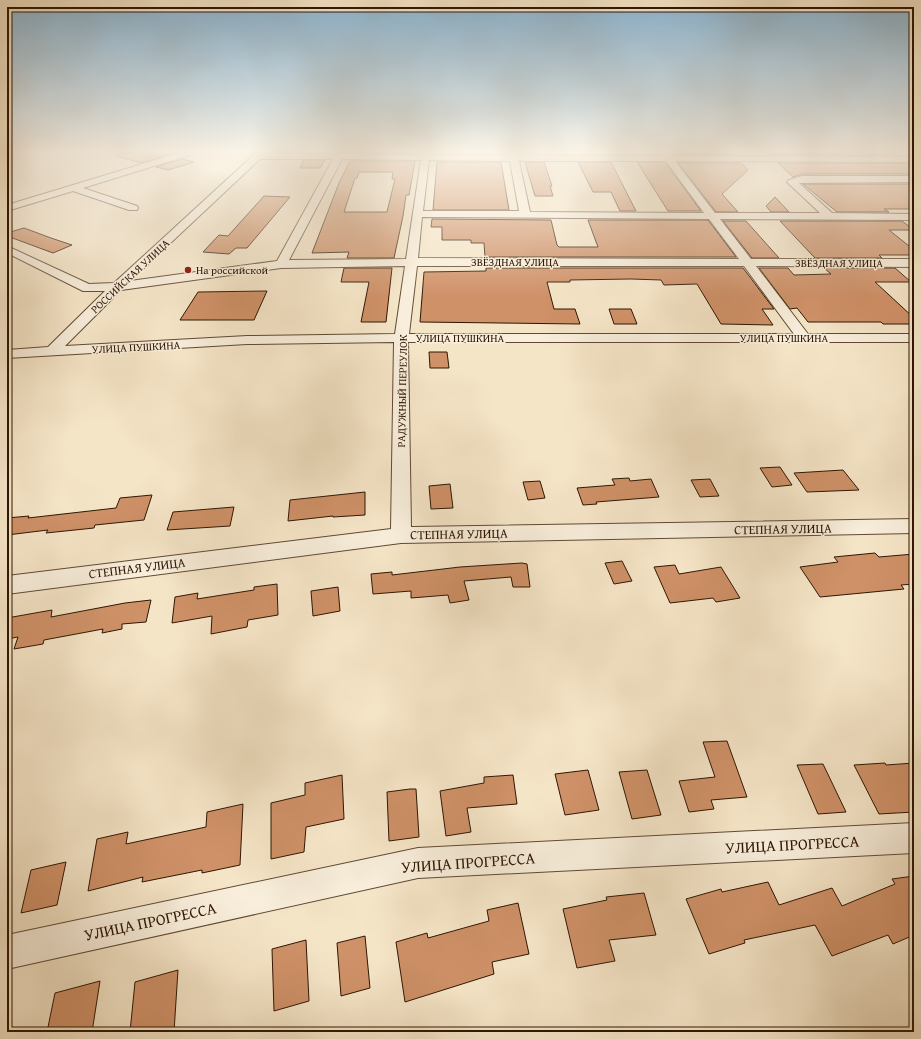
<svg xmlns="http://www.w3.org/2000/svg" width="921" height="1039" viewBox="0 0 921 1039" font-family="'Gentium Book Plus',serif">
  <style>
    .building { fill: #cf9168; stroke: #2e1603; fill-rule: evenodd }
    .lines { fill: none; stroke-linecap: round; stroke-linejoin: round }
    .minor-casing { stroke: #604a34; stroke-width: 2 }
    .minor { fill: #f8eedb; fill-rule: evenodd }
    .poi-dot { fill: #8f2418; stroke: #f8eedb; stroke-width: 1.5 }
    .labels { text-anchor: middle; dominant-baseline: central; stroke-width: 3; stroke-linejoin: round; paint-order: stroke }
    .far-street-label { font-size: 11px; fill: #2e1603; stroke: #f8eedb }
    .far-poi-label { font-size: 11px; fill: #2e1603; stroke: #f8eedb; text-anchor: start }
    .street-label { font-size: 13px; fill: #2e1603; stroke: #f8eedb }
    .near-street-label { font-size: 16px; fill: #2e1603; stroke: #f8eedb }
  </style>
  <rect width="100%" height="100%" fill="#f5e5c7"/>
  <filter id="stains"><feTurbulence type="fractalNoise" baseFrequency=".005" numOctaves="4"/><feColorMatrix values="0 0 0 0 .2 0 0 0 0 .09 0 0 0 0 .02 0 0 0 .5 -.17"/></filter>
  <radialGradient id="worn" r=".72"><stop offset=".6" stop-color="#630" stop-opacity="0"/><stop offset="1" stop-color="#630" stop-opacity=".3"/></radialGradient>
  <g class="building">
    <path d="M117,152H155L167,155L141,163L116,156Z"/>
    <path d="M355,152H417L416,153Z"/>
    <path d="M670,152H729L732,155L672,154Z"/>
    <path d="M765,152H892L898,155H769Z"/>
    <path d="M182,159L194,162L168,170L156,167Z"/>
    <path d="M304,160H325L320,168H300Z"/>
    <path d="M350,161H415L409,195H406L403,216L394,258H347L349,252L312,253L339,183ZM359,172H393L392,179H395L387,212H344L355,178H357Z"/>
    <path d="M437,162H501L509,210H433Z"/>
    <path d="M525,162H544L552,186H550L553,196H535Z"/>
    <path d="M578,162H611L636,211H620L611,192H593Z"/>
    <path d="M637,162H665L701,211H668Z"/>
    <path d="M678,163H741L748,170L722,194L738,212H716Z"/>
    <path d="M778,163H911L914,165V174H802L793,177Z"/>
    <path d="M803,184H914V209H884L889,212H837Z"/>
    <path d="M264,196L290,197L247,248H236L229,254L203,252L219,235L228,236Z"/>
    <path d="M775,197L789,212H771L766,206Z"/>
    <path d="M432,219L551,220L557,245L559,247H598L588,220H708L736,257H485L484,243H471V240H442V227H431Z"/>
    <path d="M723,221H746L779,258H752Z"/>
    <path d="M780,221H902L914,230H889L914,250V255H879L882,258H815Z"/>
    <path d="M24,228L51,238L72,245L53,253L7,236V233Z"/>
    <path d="M344,268H392L386,322H361L369,282H341Z"/>
    <path d="M486,268H743L774,309H762L773,325L721,324L697,284L664,285L661,280L631,279L570,280V282H547L554,309H575L580,324L420,322L424,272L486,271Z"/>
    <path d="M759,268H788L794,275L831,274L824,268H895L911,282H875L914,318V324H883L881,322H808L797,308L790,309Z"/>
    <path d="M267,291L254,320H180L198,292Z"/>
    <path d="M609,309H631L637,324H614Z"/>
    <path d="M429,352H447L449,368H430Z"/>
    <path d="M780,467L792,485L772,487L760,468Z"/>
    <path d="M843,470L859,490L807,492L794,473Z"/>
    <path d="M629,478L630,481L651,479L659,497L596,502L597,504L583,505L577,488L615,485L612,479Z"/>
    <path d="M710,479L719,496L700,497L691,480Z"/>
    <path d="M540,481L545,498L528,500L523,482Z"/>
    <path d="M450,484L453,508L431,509L429,486Z"/>
    <path d="M365,492V515L333,517V516L288,521L290,500Z"/>
    <path d="M152,495L144,520L95,525L94,528L46,533L48,530L7,535V518L29,516L28,518L116,508L120,498Z"/>
    <path d="M234,507L230,526L167,530L173,512Z"/>
    <path d="M875,553L879,557L914,554V584L901,585L904,589L820,597L800,567L838,562L834,557Z"/>
    <path d="M622,561L632,581L614,584L605,563Z"/>
    <path d="M522,563L527,564L530,587H513L511,577L464,581L469,600L450,603L448,595L411,598V591L373,594L371,574L392,572V575L460,567Z"/>
    <path d="M675,565L679,574L721,567L740,598L716,602L713,598L670,603L654,567Z"/>
    <path d="M277,584L278,615L248,620L247,627L211,634L212,616L172,623L175,597L198,593L197,599L254,590V587Z"/>
    <path d="M338,587L340,611L313,616L311,591Z"/>
    <path d="M151,600L146,622L122,624V629L102,633L103,629L44,640L43,644L14,649L18,637L7,639V618L52,610L51,617L125,603Z"/>
    <path d="M727,741L747,797L711,800L714,809L689,812L679,781L715,777L703,742Z"/>
    <path d="M885,763L886,765L914,763V812L879,814L854,765Z"/>
    <path d="M823,764L846,812L818,814L797,765Z"/>
    <path d="M588,770L599,810L565,815L555,774Z"/>
    <path d="M647,770L661,815L632,819L619,772Z"/>
    <path d="M342,775L344,819L306,827L304,852L271,859V803L305,795V783Z"/>
    <path d="M513,775L517,804L467,808L471,832L446,836L440,791L484,783V777Z"/>
    <path d="M410,789H416L419,837L389,841L387,792Z"/>
    <path d="M243,804L240,865L202,873V870L142,882L143,877L88,891L97,839L128,832L126,844L206,827L207,812Z"/>
    <path d="M66,862L57,905L21,913L31,870Z"/>
    <path d="M914,876V935L893,944L888,935L832,956L815,925L744,940L745,943L709,954L686,899L721,889L722,892L768,882L779,905L832,888L842,906L895,884L892,879Z"/>
    <path d="M644,893L656,935L609,940L615,961L577,968L563,909L607,900L606,897Z"/>
    <path d="M518,903L529,954L492,962L494,974L405,1002L396,942L427,933L428,938L489,921L487,910Z"/>
    <path d="M365,936L370,988L341,996L337,943Z"/>
    <path d="M306,940L309,1001L274,1011L272,949Z"/>
    <path d="M178,970L174,1032H130L135,982Z"/>
    <path d="M100,981L92,1032H47L55,993Z"/>
  </g>
  <g class="lines">
    <g class="minor-casing">
      <g id="minor">
        <path d="M182,152H194L193,154L83,188L137,206L138,208L137,210H129L73,191L7,211V205Z"/>
        <path d="M257,152H266L265,153L421,155L422,152H430V155H509V152H517L518,155L662,156L660,152H668L671,156L914,157L913,162L675,161L715,213H820L787,182L789,180L802,176H914V182L799,183L832,213L914,214V220L720,219L751,259H914V267L756,266L808,334H914V342H408L411,527L914,519V533L401,543L7,594V576L391,529L394,342L247,344L7,358V350L48,347L105,291H83L7,253V246L89,284L114,283ZM260,159H333L277,261L130,281ZM342,159L421,160L406,259L289,260ZM429,160L510,161L519,211H423ZM519,161H666L704,213L530,212ZM422,217L709,219L739,259L418,258ZM405,266L395,334L247,336L65,346L121,290L281,268ZM417,266H744L794,334H409Z"/>
        <path d="M914,823V853L418,878L7,969V935L418,848Z"/>
      </g>
    </g>
    <use href="#minor" class="minor"/>
  </g>
  <linearGradient id="sky" x2="0" y2="1"><stop stop-color="#8bb8d7"/><stop offset="0.51" stop-color="#faf3e6"/><stop offset="1" stop-color="#faf3e6" stop-opacity="0"/></linearGradient>
  <rect width="921" height="297" fill="url(#sky)"/>
  <circle class="poi-dot" cx="188" cy="270" r="4"/>
  <g class="labels">
    <g class="far-street-label">
      <text x="515" y="262">ЗВЁЗДНАЯ УЛИЦА</text>
      <text x="839" y="263">ЗВЁЗДНАЯ УЛИЦА</text>
      <text transform="translate(130 276) rotate(-43)">РОССИЙСКАЯ УЛИЦА</text>
      <text x="460" y="338">УЛИЦА ПУШКИНА</text>
      <text x="784" y="338">УЛИЦА ПУШКИНА</text>
      <text transform="translate(136 347) rotate(-3)">УЛИЦА ПУШКИНА</text>
      <text transform="translate(402 391) rotate(-89)">РАДУЖНЫЙ ПЕРЕУЛОК</text>
    </g>
    <g class="far-poi-label">
      <text x="196" y="270">На российской</text>
    </g>
    <g class="street-label">
      <text transform="translate(783 529) rotate(-1)">СТЕПНАЯ УЛИЦА</text>
      <text transform="translate(459 534) rotate(-1)">СТЕПНАЯ УЛИЦА</text>
      <text transform="translate(137 568) rotate(-7)">СТЕПНАЯ УЛИЦА</text>
    </g>
    <g class="near-street-label">
      <text transform="translate(792 844) rotate(-3)">УЛИЦА ПРОГРЕССА</text>
      <text transform="translate(468 862) rotate(-4)">УЛИЦА ПРОГРЕССА</text>
      <text transform="translate(150 921) rotate(-12)">УЛИЦА ПРОГРЕССА</text>
    </g>
  </g>
  <rect width="921" height="1039" fill="none" stroke="#f5e5c7" stroke-width="24"/>
  <rect x="8" y="8" width="905" height="1023" fill="none" stroke="#2e1603" stroke-width="2"/>
  <rect x="12" y="12" width="897" height="1015" fill="none" stroke="#2e1603"/>
  <rect width="100%" height="100%" filter="url(#stains)"/>
  <rect width="100%" height="100%" fill="url(#worn)"/>
</svg>
